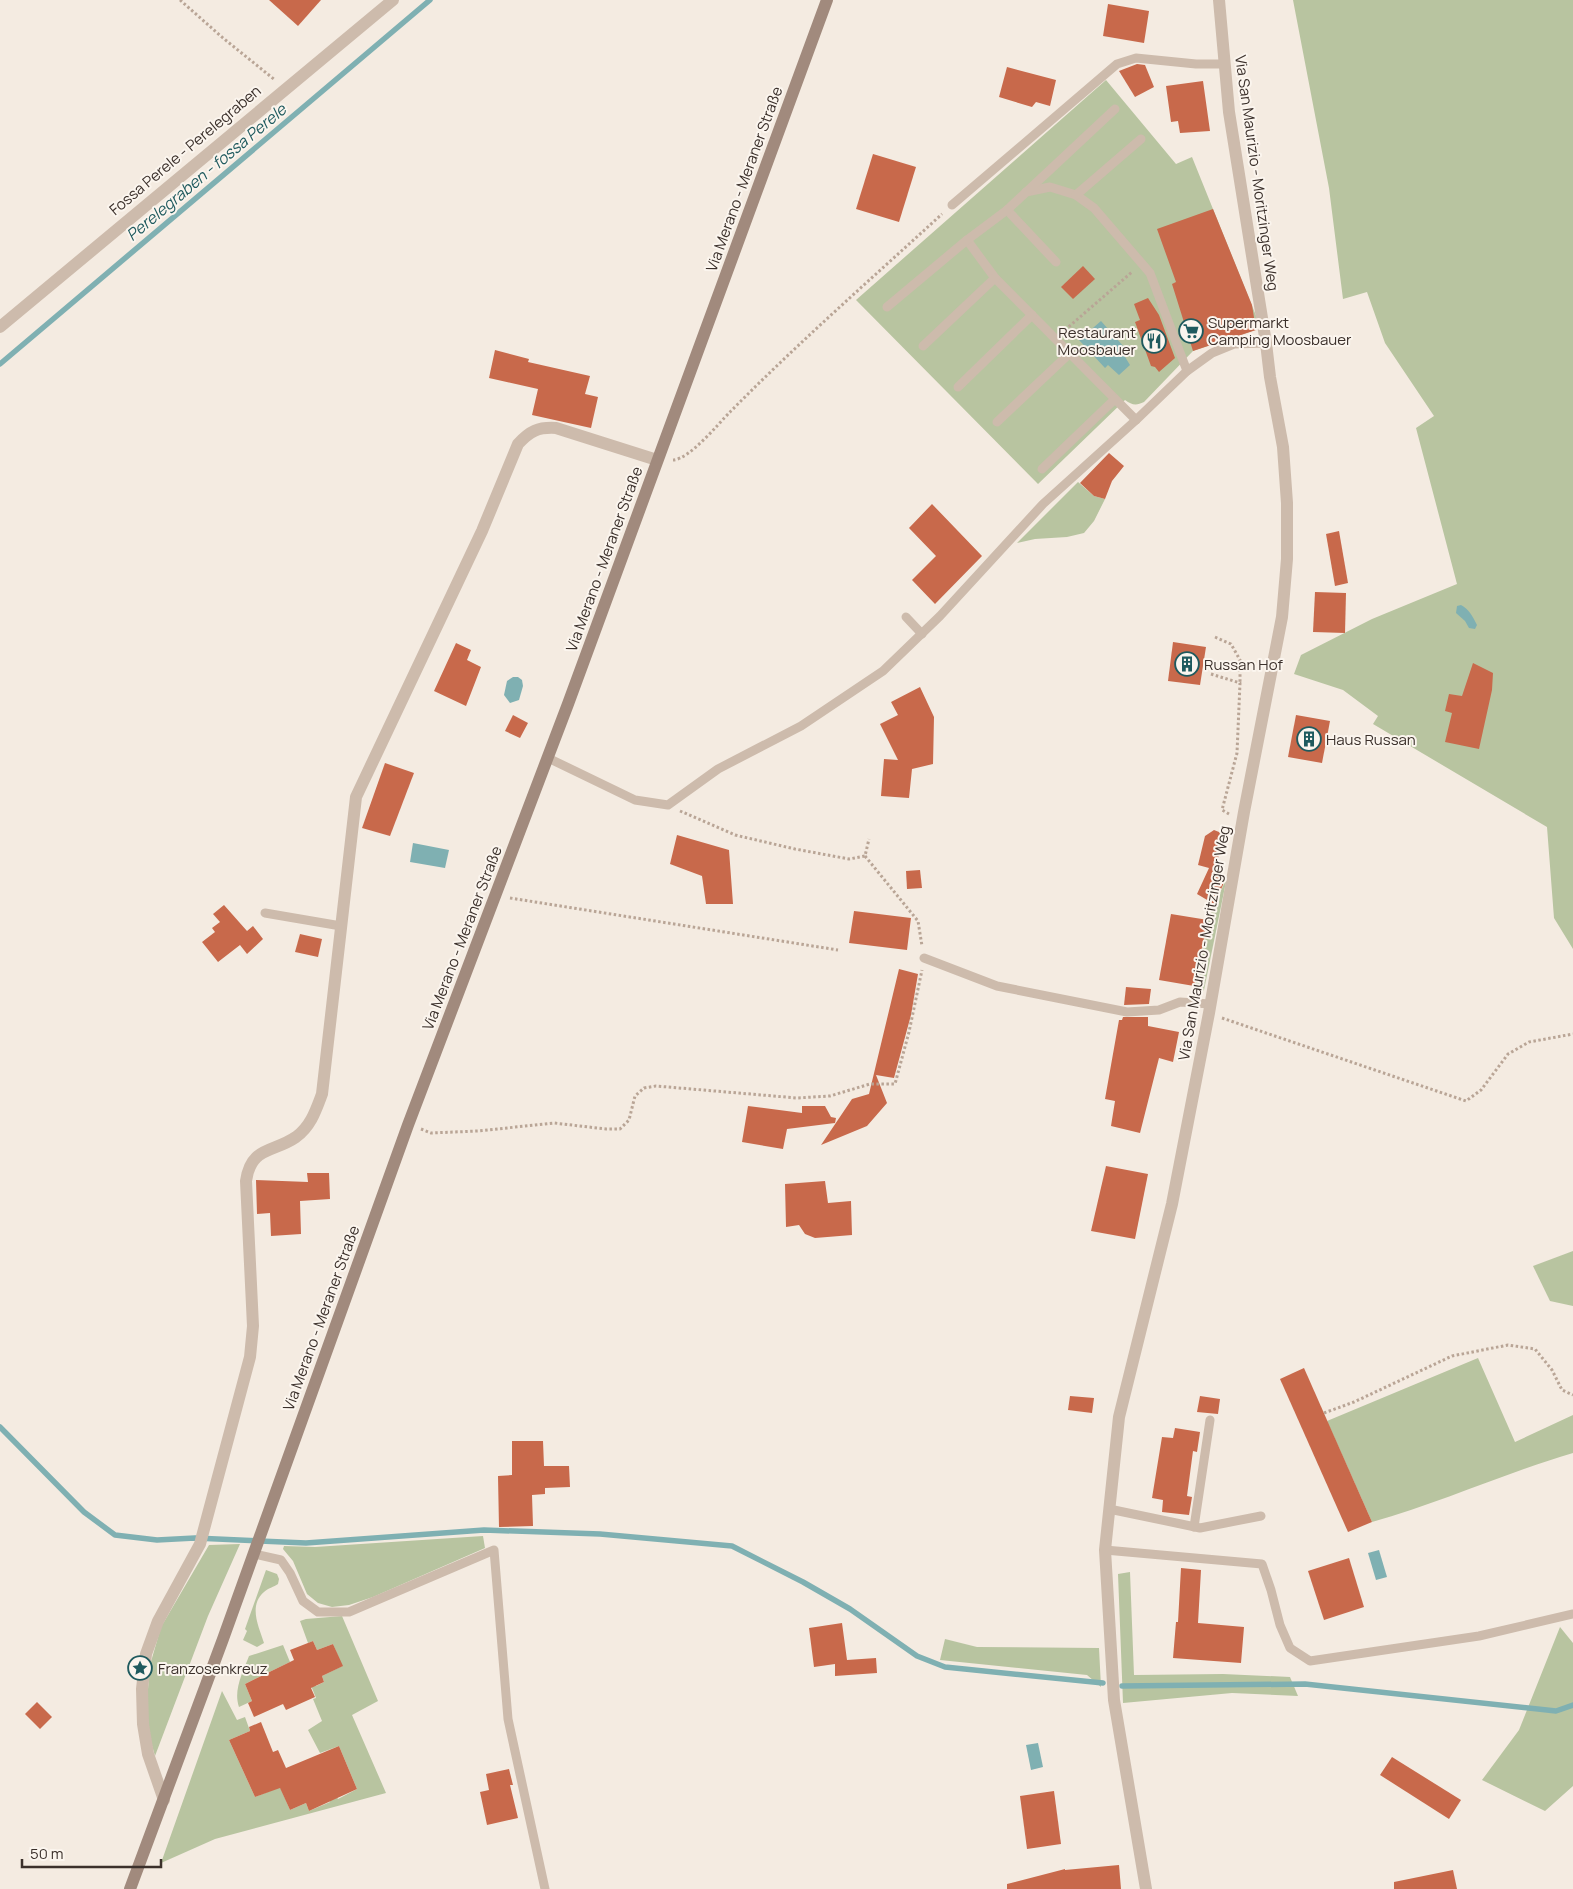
<svg xmlns="http://www.w3.org/2000/svg" width="1573" height="1889" viewBox="0 0 1573 1889" font-family="Manrope,sans-serif">
  <style>
    .green { fill: #b8c4a0 }
    .water { fill: #7fb0b2 }
    .lines { fill: none; stroke-linecap: round; stroke-linejoin: round }
    .stream { stroke: #7fb0b2; stroke-width: 5.5 }
    .building { fill: #c8694b }
    .path { stroke: #b9a596; stroke-width: 3; stroke-dasharray: 2.5 2.5; stroke-linecap: butt }
    .lane { stroke: #cdbbac; stroke-width: 9 }
    .street { stroke: #cdbbac; stroke-width: 12 }
    .secondary { stroke: #a18a7d; stroke-width: 12 }
    .labels { text-anchor: middle; dominant-baseline: central; stroke-width: 4; stroke-linejoin: round; paint-order: stroke }
    .street-label { font-size: 15px; fill: #3b302b; stroke: #fbf5ee }
    .poi-label { font-size: 15px; fill: #3b302b; stroke: #fbf5ee; text-anchor: start }
    .water-label { font-size: 16px; font-style: italic; fill: #1f5a5e; stroke: #fbf5ee }
  </style>
  <rect width="100%" height="100%" fill="#f4ebe1"/>
  <g class="green">
    <path d="M1293,0H1573V949L1554,918L1547,827L1373,724L1378,716L1343,690L1294,674L1301,655L1372,619L1457,584L1416,428L1434,416L1385,343L1367,292L1343,299L1329,188Z"/>
    <path d="M1106,80L1176,164L1192,157L1261,328L1193,351L1144,402C1136,406 1132,405 1125,400L1038,484L856,300Z"/>
    <path d="M1078,482L1094,496L1105,499L1094,521L1084,533L1067,537L1035,539L1017,543Z"/>
    <path d="M1227,877L1204,990L1199,994L1193,995L1208,920Z"/>
    <path d="M1573,1251V1306L1550,1301L1533,1266Z"/>
    <path d="M1478,1358L1515,1442L1573,1415V1453C1505,1473 1440,1503 1372,1522L1327,1421Z"/>
    <path d="M483,1536L485,1548L373,1597L349,1605L332,1607L318,1603L307,1594L293,1561L283,1549L284,1546L315,1547Z"/>
    <path d="M240,1544L208,1616L155,1756L149,1735L147,1701L150,1665L161,1627L209,1545Z"/>
    <path d="M266,1570L277,1574L279,1579L278,1584C274,1587 268,1588 264,1592C248,1606 259,1627 264,1643L257,1647L243,1640L247,1631L245,1629Z"/>
    <path d="M1130,1572L1134,1675L1223,1674L1290,1677L1298,1696L1232,1693L1123,1703L1118,1574Z"/>
    <path d="M342,1616L378,1701L352,1715L386,1793L215,1839L161,1863L222,1691L237,1720L245,1717L250,1731L229,1740L255,1797L280,1787L290,1810L306,1803L309,1811L330,1802L328,1798L336,1795L338,1799L357,1789L339,1746L320,1753L308,1730L322,1721L313,1699L316,1698L310,1683L314,1682L316,1686L324,1682L322,1676L342,1666L333,1644L317,1650L313,1641L308,1643L300,1621L306,1619Z"/>
    <path d="M1560,1627L1573,1643V1786L1545,1811L1482,1780L1519,1730Z"/>
    <path d="M945,1639L977,1647L1099,1648L1101,1687L1087,1675L940,1660Z"/>
    <path d="M283,1645L290,1662L245,1684L252,1701L239,1707C233,1690 243,1672 249,1656Z"/>
  </g>
  <g class="water">
    <path d="M1101,321L1124,347L1122,352L1130,365L1119,375L1108,365L1105,368L1079,340Z"/>
    <path d="M1461,605C1469,609 1473,617 1477,625L1475,629L1469,628L1465,621L1456,613L1457,606Z"/>
    <path d="M513,677H518L522,680L523,686L519,700L510,703L504,695L507,681Z"/>
    <path d="M413,843L449,850L445,868L410,862Z"/>
    <path d="M1379,1550L1387,1577L1376,1580L1368,1553Z"/>
    <path d="M1038,1743L1043,1767L1031,1770L1026,1745Z"/>
  </g>
  <g class="lines">
    <g class="stream">
      <path d="M0,364L430,0"/>
      <path d="M0,1427L84,1512L115,1535L157,1540L195,1538L306,1543L484,1530L600,1534L732,1546L803,1582L850,1609L917,1656L945,1667L1103,1683"/>
      <path d="M1122,1686L1305,1684L1556,1711L1573,1705"/>
    </g>
  </g>
  <g class="building">
    <path d="M269,0H321L298,26Z"/>
    <path d="M1108,4L1149,11L1144,43L1103,36Z"/>
    <path d="M1137,64L1145,65L1154,87L1135,97L1119,71Z"/>
    <path d="M1007,67L1056,80L1050,106L1036,102L1032,107L999,97Z"/>
    <path d="M1203,81L1210,131L1180,133L1178,121L1171,122L1166,86Z"/>
    <path d="M873,154L916,167L899,222L856,209Z"/>
    <path d="M1213,209L1252,305L1256,330L1193,351L1172,284L1176,282L1157,229Z"/>
    <path d="M1083,266L1095,279L1073,299L1061,287Z"/>
    <path d="M1148,298L1159,315L1175,358L1159,372L1155,367L1151,366L1135,322L1140,320L1134,304Z"/>
    <path d="M495,350L529,359L528,362L590,376L585,394L598,397L591,428L532,415L538,389L489,378Z"/>
    <path d="M1109,453L1124,466L1112,481L1105,499L1094,496L1080,483Z"/>
    <path d="M932,504L982,556L935,604L912,580L936,556L909,528Z"/>
    <path d="M1339,531L1348,583L1335,586L1326,534Z"/>
    <path d="M1315,592L1346,593L1345,633L1313,632Z"/>
    <path d="M1173,642L1206,647L1200,685L1168,681Z"/>
    <path d="M456,643L471,650L467,660L481,667L466,706L434,691Z"/>
    <path d="M1473,663L1493,673L1492,690L1479,749L1445,742L1452,713L1445,711L1449,694L1462,696Z"/>
    <path d="M920,687L934,717L933,764L912,769L909,798L881,796L884,759L898,760L880,724L898,715L891,702Z"/>
    <path d="M513,715L528,723L520,738L505,731Z"/>
    <path d="M1296,715L1330,721L1322,763L1288,757Z"/>
    <path d="M385,763L414,773L390,836L362,828Z"/>
    <path d="M1214,830L1224,834L1215,871L1213,870L1225,876L1223,885L1214,904L1197,894L1209,868L1198,865L1205,836Z"/>
    <path d="M677,835L729,850L733,904H706L702,876L670,864Z"/>
    <path d="M920,870L922,888L907,889L906,871Z"/>
    <path d="M224,905L247,931L253,926L263,939L247,954L240,945L218,962L202,942L215,932L212,928L220,922L213,914Z"/>
    <path d="M854,911L911,918L907,950L849,943Z"/>
    <path d="M1171,914L1208,920L1194,986L1159,980Z"/>
    <path d="M300,934L322,939L318,957L295,952Z"/>
    <path d="M899,969L918,974L911,1015L894,1078L876,1075L887,1103L867,1126L821,1145L852,1099L869,1094Z"/>
    <path d="M1126,987L1151,989L1149,1004L1124,1005Z"/>
    <path d="M1123,1017H1148V1026L1179,1032L1173,1062L1159,1058L1140,1133L1111,1126L1115,1101L1105,1099L1119,1020H1122Z"/>
    <path d="M748,1106L802,1113V1106H825L831,1117L836,1118L835,1123L787,1129L783,1149L742,1142Z"/>
    <path d="M1106,1166L1148,1174L1135,1239L1091,1231Z"/>
    <path d="M307,1173H329L330,1199L300,1201L301,1234L271,1236L270,1213L257,1214L256,1180L308,1182Z"/>
    <path d="M825,1181L828,1203L851,1201L852,1235L815,1238L805,1234L799,1225L786,1227L785,1184Z"/>
    <path d="M1304,1368L1372,1522L1348,1532L1280,1379Z"/>
    <path d="M1070,1396L1094,1398L1092,1413L1068,1410Z"/>
    <path d="M1200,1396L1220,1399L1218,1414L1197,1412Z"/>
    <path d="M1175,1428L1200,1432L1197,1452L1193,1451L1187,1496L1192,1497L1189,1515L1162,1512L1163,1500L1152,1498L1162,1437L1173,1438Z"/>
    <path d="M512,1441H543L544,1466H569L570,1487L545,1488V1494L532,1495L533,1526L499,1527L498,1476L512,1475Z"/>
    <path d="M1349,1558L1364,1607L1324,1620L1308,1571Z"/>
    <path d="M1181,1568L1201,1570L1198,1623L1244,1627L1241,1663L1173,1658L1176,1622H1178Z"/>
    <path d="M842,1623L847,1660L876,1658L877,1673L835,1676V1664L814,1667L809,1628Z"/>
    <path d="M313,1641L317,1650L333,1644L343,1666L322,1676L324,1682L311,1688L315,1697L286,1710L283,1704L254,1717L248,1703L252,1701L245,1684L294,1660L290,1650Z"/>
    <path d="M37,1702L52,1717L40,1729L25,1714Z"/>
    <path d="M261,1722L273,1752L278,1750L286,1768L339,1746L357,1789L309,1811L306,1803L290,1810L280,1788L255,1797L229,1740L250,1731L249,1727Z"/>
    <path d="M1392,1757L1461,1800L1449,1819L1380,1775Z"/>
    <path d="M509,1769L513,1785H510L518,1818L487,1825L480,1792L489,1790L486,1774Z"/>
    <path d="M1054,1791L1061,1844L1027,1849L1020,1796Z"/>
    <path d="M1119,1865L1121,1889H1007V1884L1065,1869V1870Z"/>
    <path d="M1453,1870L1457,1889H1394V1882Z"/>
  </g>
  <g class="lines">
    <g class="path">
      <path d="M180,0L223,38L275,80"/>
      <path d="M1065,330L1132,272"/>
      <path d="M673,460C690,459 718,424 730,412C798,343 871,279 942,214"/>
      <path d="M1215,637L1231,644L1240,660V683"/>
      <path d="M1211,674L1240,683L1237,753L1222,810L1229,814"/>
      <path d="M680,811L735,835L795,849L849,859L865,856L869,839"/>
      <path d="M865,856L918,921L922,946"/>
      <path d="M510,898L838,950"/>
      <path d="M1222,1018L1466,1101L1481,1090L1508,1054L1529,1042L1573,1034"/>
      <path d="M421,1129L431,1133L478,1131L554,1123L606,1129H620L629,1120L635,1096L644,1088L656,1086L797,1098L830,1096L870,1084H895L909,1032L922,970"/>
      <path d="M1324,1413L1354,1402L1452,1356L1508,1345L1535,1349L1552,1370L1562,1390L1573,1395"/>
    </g>
    <g class="lane">
      <path d="M1026,192L1050,187L1076,195L1094,208L1150,273L1187,371"/>
      <path d="M1076,195L1141,139"/>
      <path d="M952,205L1117,64L1136,58L1196,64H1224"/>
      <path d="M1007,210L1056,262"/>
      <path d="M967,240L995,278L1136,420"/>
      <path d="M887,307L967,240L1007,210L1115,109"/>
      <path d="M923,346L995,278"/>
      <path d="M958,387L1032,315"/>
      <path d="M997,422L1070,353"/>
      <path d="M1042,469L1115,399"/>
      <path d="M906,617L922,634"/>
      <path d="M548,758L635,800L668,805L718,769L801,726L883,671L940,616L1043,504L1136,420L1187,371L1212,353L1234,344L1266,343"/>
      <path d="M265,913L341,926"/>
      <path d="M924,958L997,986L1127,1012L1159,1010L1180,1002L1210,1004"/>
      <path d="M1109,1509L1200,1528L1261,1516"/>
      <path d="M1194,1527L1210,1420"/>
      <path d="M1105,1550L1262,1564L1271,1590L1280,1625L1290,1648L1310,1661L1479,1636L1573,1614"/>
      <path d="M254,1554L281,1560L290,1573L303,1601L318,1612H349L494,1550L508,1719L545,1889"/>
    </g>
    <g class="street">
      <path d="M0,327L393,0"/>
      <path d="M164,1800L148,1754L143,1724L142,1689L146,1654L158,1621L200,1544L250,1357L253,1326L246,1181C251,1146 273,1153 296,1137C311,1126 316,1110 322,1094L356,797L482,531L518,444C530,431 538,427 556,428L657,460"/>
      <path d="M1146,1889L1114,1700L1105,1550L1119,1417L1172,1204L1209,1013L1244,812L1282,617L1287,559V503L1283,447L1270,377L1266,343L1229,112L1219,0"/>
    </g>
    <path class="secondary" d="M130,1889L223,1639L408,1125L568,704L827,0"/>
  </g>
  <defs>
    <g id="supermarket-ring" transform="scale(1.25)"><circle r="9.5" fill="#fbf5ee" stroke="#1f5a5e" stroke-width="1.5"/><path d="M-6-5.5h2.5l.6 2H6L4.5 2H-2.5L-4.4-4H-6ZM-1.5 3.2a1.3 1.3 0 1 0 .1 0ZM3 3.2a1.3 1.3 0 1 0 .1 0Z" fill="#1f5a5e"/></g>
    <g id="restaurant-ring" transform="scale(1.25)"><circle r="9.5" fill="#fbf5ee" stroke="#1f5a5e" stroke-width="1.5"/><path d="M-5-6h1v4h1v-4h1v4h1v-4h1v5L-1.5 .5V6h-2V.5L-5-1ZM5-6V6H3V1.5H1.5Q1.5-4 5-6Z" fill="#1f5a5e"/></g>
    <g id="building-ring" transform="scale(1.25)"><circle r="9.5" fill="#fbf5ee" stroke="#1f5a5e" stroke-width="1.5"/><path d="M-4-6H4V6H1V3H-1V6H-4ZM-2.5-4.3h1.7v1.8h-1.7ZM.8-4.3h1.7v1.8H.8ZM-2.5-1h1.7V.8h-1.7ZM.8-1h1.7V.8H.8Z" fill="#1f5a5e"/></g>
    <g id="sight-ring" transform="scale(1.25)"><circle r="9.5" fill="#fbf5ee" stroke="#1f5a5e" stroke-width="1.5"/><path d="M0-6L1.8-2.2L6-1.7L2.9 1.2L3.7 5.4L0 3.3L-3.7 5.4L-2.9 1.2L-6-1.7L-1.8-2.2Z" fill="#1f5a5e"/></g>
  </defs>
  <g fill-rule="evenodd">
    <use href="#supermarket-ring" x="1191" y="331"/>
    <use href="#restaurant-ring" x="1154" y="341"/>
    <use href="#building-ring" x="1187" y="664"/>
    <use href="#building-ring" x="1309" y="739"/>
    <use href="#sight-ring" x="140" y="1668"/>
  </g>
  <g class="labels">
    <g class="street-label">
      <text transform="translate(185 150) rotate(-40)">Fossa Perele - Perelegraben</text>
      <text transform="translate(1257 173) rotate(82)">Via San Maurizio - Moritzinger Weg</text>
      <text transform="translate(744 179) rotate(-70)">Via Merano - Meraner Straße</text>
      <text transform="translate(604 559) rotate(-70)">Via Merano - Meraner Straße</text>
      <text transform="translate(462 938) rotate(-69)">Via Merano - Meraner Straße</text>
      <text transform="translate(1204 943) rotate(-80)">Via San Maurizio - Moritzinger Weg</text>
      <text transform="translate(321 1318) rotate(-70)">Via Merano - Meraner Straße</text>
    </g>
    <g class="poi-label">
      <text x="1208" y="322">Supermarkt<tspan x="1208" dy="17">Camping Moosbauer</tspan></text>
      <text x="1136" y="332" text-anchor="end">Restaurant<tspan x="1136" dy="17">Moosbauer</tspan></text>
      <text x="1204" y="664">Russan Hof</text>
      <text x="1326" y="739">Haus Russan</text>
      <text x="158" y="1668">Franzosenkreuz</text>
    </g>
    <g class="water-label">
      <text transform="translate(206 172) rotate(-40)">Perelegraben - fossa Perele</text>
    </g>
  </g>
  <path d="M22 1859v8h139v-8" fill="none" stroke="#3b302b" stroke-width="2.5"/>
  <text x="30" y="1859" font-size="15" fill="#3b302b" stroke="#fbf5ee" stroke-width="4" paint-order="stroke">50 m</text>
</svg>
